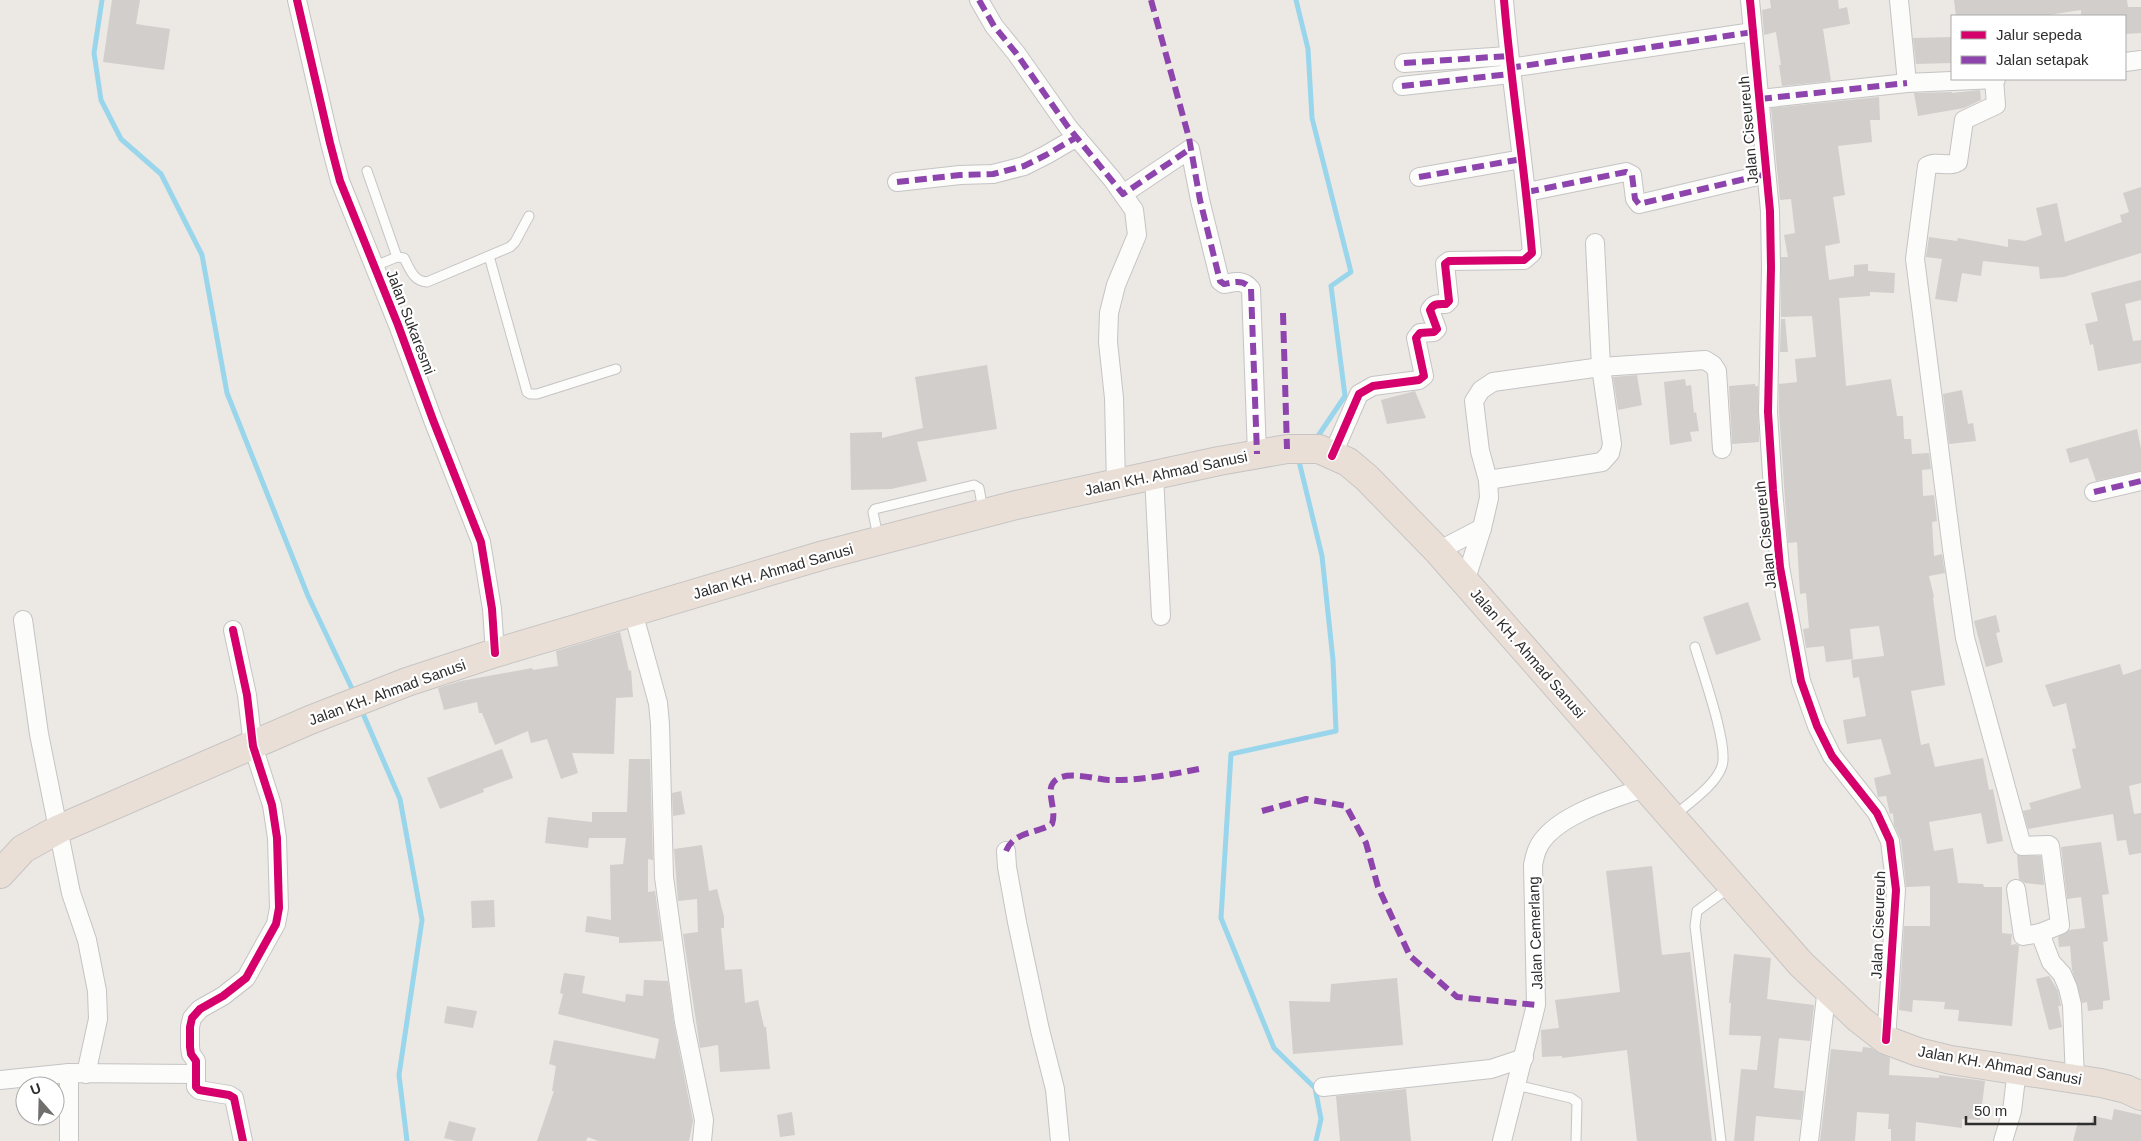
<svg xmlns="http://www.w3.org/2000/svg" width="2141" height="1141" viewBox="0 0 2141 1141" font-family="Helvetica,sans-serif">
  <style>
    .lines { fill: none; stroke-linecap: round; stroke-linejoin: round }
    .stream { stroke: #99d6ec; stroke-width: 5 }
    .building { fill: #d1cecb }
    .lane-casing { stroke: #c5c4c5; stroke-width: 11 }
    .street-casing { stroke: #c5c4c5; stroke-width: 20 }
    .highway-casing { stroke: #c6c5c4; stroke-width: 30 }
    .lane { stroke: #fcfcfb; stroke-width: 9 }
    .street { stroke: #fcfcfb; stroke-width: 18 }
    .highway { stroke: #eadfd6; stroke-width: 28 }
    .quiet { stroke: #8e44ad; stroke-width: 6; stroke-dasharray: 12 6; stroke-linecap: butt }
    .cycleway-casing { stroke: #fff; stroke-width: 11 }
    .cycleway { stroke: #d6006c; stroke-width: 8 }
    .labels { text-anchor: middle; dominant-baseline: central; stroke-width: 4.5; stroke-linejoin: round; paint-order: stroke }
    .street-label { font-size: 15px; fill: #2e2e2e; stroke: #fff }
  </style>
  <rect width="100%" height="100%" fill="#ece8e4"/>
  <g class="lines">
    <g class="stream">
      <path d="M102,0L94,53L101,100L121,139L161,174L202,255L227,393L308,596L355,695"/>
      <path d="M1296,0L1308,49L1312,118L1351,272L1331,286L1345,396L1316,439"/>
      <path d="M1298,457L1322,556L1333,660L1336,731L1231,754L1221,918L1274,1048L1315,1088L1321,1119L1316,1141"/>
      <path d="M361,709L400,799L422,920L399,1075L407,1141"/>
    </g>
  </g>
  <g class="building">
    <path d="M112,0H140L136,24L170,29L164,70L103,62Z"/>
    <path d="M1770,0H1838L1839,9L1847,7L1850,24L1823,29L1831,81L1782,86L1779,65H1781L1776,32L1764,35L1762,10L1771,8Z"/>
    <path d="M1954,0H2127L2128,7H2141V33L2125,34V16H2081V10L2042,16H1956Z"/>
    <path d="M1952,37V63L1916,64L1913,38Z"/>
    <path d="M1980,90L1981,100L1964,108L1918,116L1914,93L1952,92V93Z"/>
    <path d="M1879,97L1880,120H1870L1872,142L1838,146L1845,195L1833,197L1840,243L1825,246L1829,280L1854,276V265L1868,264V271L1895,273L1894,293L1870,292V296L1839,298L1846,386L1891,379L1897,416H1903L1904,439H1911L1912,454L1929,453L1931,469L1922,470L1923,496L1934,495L1937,521L1932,522L1934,556L1942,554L1945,573L1929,576L1934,597L1933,598L1945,685L1911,691L1921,745L1929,743L1935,767L1983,758L1989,790L1993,789L2003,841L1987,844L1981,813L1929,822L1934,851L1953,848L1958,883L1983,884L1984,887H2002V933L2012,934L2011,945L2016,944L2019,946L2012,1026L1958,1021L1959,1010L1944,1009L1945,1002L1913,1000L1912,1012L1899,1010L1904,926H1930V886L1906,887L1901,840L1894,825L1893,813L1890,814L1886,796L1878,797L1874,778L1891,774L1881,739L1847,744L1843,720L1866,716L1859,677L1853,678L1851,660L1884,656L1879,626L1850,629L1853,659L1826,662L1824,646L1806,648L1803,629L1809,628L1806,593L1800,594L1797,542L1788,543L1779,412V384L1797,382L1795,359L1816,357L1812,316L1781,317V257H1788L1784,235L1795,233L1791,199L1780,200L1771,108Z"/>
    <path d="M2141,187V253L2064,277L2040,279L2039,267L1983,261L1981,276L1962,273L1957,302L1935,299L1942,259L1926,257L1929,237L1957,241L1958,238L2008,247V239L2025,241L2042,235L2036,208L2057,203L2065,242L2122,222L2120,215L2129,212L2123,193Z"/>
    <path d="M2141,280V300L2125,304L2133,341L2141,340V363L2098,371L2093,344L2090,345L2085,324L2098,321L2091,293Z"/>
    <path d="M1781,319H1785L1788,352H1780Z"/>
    <path d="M987,365L997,429L917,442L927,481L891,489L851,490L850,433L882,432V438L923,428L915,377Z"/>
    <path d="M1637,375L1642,405L1618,410L1613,377Z"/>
    <path d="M1685,379L1686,386L1691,385L1694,413L1696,412L1699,431L1690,432L1692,441L1670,445L1664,382Z"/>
    <path d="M1755,384V386H1758L1759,442L1732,444L1729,386Z"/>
    <path d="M1962,390L1968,424L1973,423L1976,441L1949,444L1943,394Z"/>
    <path d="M1415,391L1426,418L1387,424L1381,400Z"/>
    <path d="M2137,429L2141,449V471L2096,481L2088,458L2070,463L2066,449Z"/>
    <path d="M1748,602L1761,640L1716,655L1703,617Z"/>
    <path d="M1996,615L2000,632L1996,633L2003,662L1986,667L1974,621Z"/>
    <path d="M620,632L629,671L631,670L633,697L616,698L614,754L572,753L578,773L561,779L547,739L531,743L528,731L495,745L482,713H479L477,702L444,710L438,688L461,681L532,668L533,670L558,666L556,651Z"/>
    <path d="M2120,664L2123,675L2141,669V783L2129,786L2134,814L2141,813V853L2129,855L2126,840L2117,841L2113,814L2028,829L2023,811L2031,809L2029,803L2081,788L2072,749L2076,748L2066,703L2053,707L2045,685Z"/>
    <path d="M502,749L513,778L483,789L484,792L440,809L427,778Z"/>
    <path d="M629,759H650L653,860L648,859V892L655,891L662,941L619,943V937L585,932L587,916L611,920L610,865L623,864L626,838H589L588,848L545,843L548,817L592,822V812H627Z"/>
    <path d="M681,791L685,814L673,816L672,793Z"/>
    <path d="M2101,842L2109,894L2102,895L2108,941L2103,942L2110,1000L2103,1001V1009L2088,1011L2087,1002L2082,1003L2072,970L2070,946L2059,947L2058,937L2069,930L2085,928L2081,897L2067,899L2061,847Z"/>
    <path d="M702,845L709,891L717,889L724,917V928H721L725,970L742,969L745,1003L758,1000L764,1027H766L770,1069L720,1072L718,1045L700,1048L683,934L698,932L697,899L678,901L674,849Z"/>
    <path d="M2017,855L2041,856L2044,885L2025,883L2019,879Z"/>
    <path d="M1652,866L1662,955L1690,952L1712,1141H1637L1627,1050L1562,1058V1056L1542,1057L1541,1030L1559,1028L1555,1000L1620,992L1606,871Z"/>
    <path d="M494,900L495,927L472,928L471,901Z"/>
    <path d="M1734,954L1771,958L1767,999L1814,1005L1810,1041L1779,1038L1774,1088L1804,1091L1801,1120L1756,1116L1754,1141H1734L1741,1069L1757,1070L1761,1036L1729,1035L1731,1003H1729Z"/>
    <path d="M564,973L585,976L582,993L625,1002L626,994L643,996L644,980L668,981L674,1024L693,1121L689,1141H598L588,1137L586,1141H537L554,1091H552L556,1066L549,1064L554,1040L655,1059L659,1039L558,1014L563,994L560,993Z"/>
    <path d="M2049,976L2058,991L2061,1006H2058L2062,1027L2049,1030L2036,979Z"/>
    <path d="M1397,978L1403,1045L1293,1054L1289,1001L1330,1002L1331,984Z"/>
    <path d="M447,1006L477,1011L473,1028L444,1023Z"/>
    <path d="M1863,1047L1871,1048L1890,1058L1889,1075L1939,1078V1075L1985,1081L1980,1120L1962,1119V1128L1916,1122L1915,1141H1891V1129H1888L1889,1114L1857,1112L1855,1141H1820L1831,1049L1862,1052Z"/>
    <path d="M1406,1089L1411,1141H1340L1336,1096Z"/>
    <path d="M2114,1109L2141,1115V1141H2073L2078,1122L2091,1126L2093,1116L2112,1120Z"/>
    <path d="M792,1112L795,1135L780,1137L777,1115Z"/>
    <path d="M449,1121L476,1128L472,1141H456L444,1138Z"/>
  </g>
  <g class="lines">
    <g class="lane-casing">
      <g id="lane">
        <path d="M367,171L397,257"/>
        <path d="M489,256L527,392L530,394H537L616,369"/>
        <path d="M375,266L397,257L404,258C410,269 413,281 427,282L510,247L515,242L529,216"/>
        <path d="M878,537L873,512L875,509L974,485L979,488L983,510"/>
        <path d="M1674,816C1689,803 1716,785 1722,766C1729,746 1702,671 1695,647"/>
        <path d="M1516,1085L1571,1098L1577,1102L1576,1141"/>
        <path d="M1721,1141L1695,926L1697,911L1730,887"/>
      </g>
    </g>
    <g class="street-casing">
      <g id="street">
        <path d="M297,0L330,143L340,181L398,325L433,420L481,542L492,609L495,653"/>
        <path d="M979,0L994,26L1016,53L1068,127L1112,179L1134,210L1137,235L1116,285L1109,313L1108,342L1114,398L1116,484"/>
        <path d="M1750,0L1770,211L1771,267L1768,412L1773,490L1780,567L1801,681L1817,726L1832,756L1877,813L1890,841L1896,890L1886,1040"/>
        <path d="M1899,0L1907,83L1996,79"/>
        <path d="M2125,62L2141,60"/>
        <path d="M1404,63L1508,56"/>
        <path d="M1509,68L1753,32"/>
        <path d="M1994,79L1996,105L1964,120L1958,162C1949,168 1936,160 1927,166L1915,259L1952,549L1965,638L2022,846L2049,845L2050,846L2060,925L2040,933"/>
        <path d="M1402,86L1510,74"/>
        <path d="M1760,99L1907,83"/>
        <path d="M1419,177L1522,159"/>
        <path d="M897,182L960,175L993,174L1024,166L1046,155L1077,137"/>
        <path d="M1527,192L1626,172L1632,175L1635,199L1639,204L1766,174"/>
        <path d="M1123,194L1190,149L1200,200L1220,281L1224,284C1235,282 1243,279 1251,289L1257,454"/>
        <path d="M1332,456L1359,394L1373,386L1419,380L1424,376L1416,338L1420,333L1434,332L1437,329L1430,310C1434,303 1438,304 1446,304L1449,301L1445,264L1449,261L1524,260L1532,253C1525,168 1511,85 1504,0"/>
        <path d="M1154,475L1161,616"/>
        <path d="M1488,480L1602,462L1610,453L1612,444L1601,367L1595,243"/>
        <path d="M2094,492L2141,481"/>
        <path d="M1438,551L1482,528"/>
        <path d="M1465,582L1482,528L1489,498L1488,480L1480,451L1474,401L1481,390L1493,382L1601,367L1705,360L1713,365L1717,371L1722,449"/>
        <path d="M633,612L658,703L660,724L664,877L684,1022L704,1120L702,1141"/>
        <path d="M23,620L39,734L71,893L87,940L97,991L98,1019L86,1074"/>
        <path d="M233,630L247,695L253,746L272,805L277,838L279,908L276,924L246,978L223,996L200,1009L192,1018L190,1027V1047L191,1054L196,1061V1087L199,1090L229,1095L234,1098L243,1141"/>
        <path d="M1006,851L1007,867L1017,922L1040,1030L1055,1089L1060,1141"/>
        <path d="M2016,889L2023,936L2040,933L2051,962L2062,974L2068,988L2072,1005L2075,1079"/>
        <path d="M69,1073V1141"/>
        <path d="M0,1080L69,1073L196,1074"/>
        <path d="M1323,1087L1491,1069L1524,1058"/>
        <path d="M1502,1141L1536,1005L1533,865C1534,860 1535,855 1537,850C1550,817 1614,798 1645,788"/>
        <path d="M1809,1141L1827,988"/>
        <path d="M2003,1141L2012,1111L2017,1070"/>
      </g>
    </g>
    <g class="highway-casing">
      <path id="highway" d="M0,874L23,849L59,829L310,720L407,682L495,653L824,555L1016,505L1219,461L1287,449H1319L1348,462L1367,478L1438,551L1801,964L1859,1019L1886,1040L1918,1052L1951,1060L2101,1083L2126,1089L2141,1096"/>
    </g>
    <use href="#lane" class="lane"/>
    <use href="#street" class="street"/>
    <use href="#highway" class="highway"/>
    <g class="quiet">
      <path d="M979,0L994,26L1016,53L1068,127L1123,194L1190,149"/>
      <path d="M1151,0L1189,138L1200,200L1220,281L1224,284C1235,282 1243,279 1251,289L1257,454"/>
      <path d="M1404,63L1508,56"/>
      <path d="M1509,68L1753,32"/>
      <path d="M1402,86L1510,74"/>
      <path d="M1760,99L1907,83"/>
      <path d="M1419,177L1522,159"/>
      <path d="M897,182L960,175L993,174L1024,166L1046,155L1077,137"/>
      <path d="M1527,192L1626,172L1632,175L1635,199L1639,204L1766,174"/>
      <path d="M1283,313L1287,449"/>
      <path d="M2094,492L2141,481"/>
      <path d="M1262,811L1306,799L1346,806L1366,843L1378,887L1410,956L1457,997L1536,1005"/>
      <path d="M1006,851C1014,831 1036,834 1052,824C1057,810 1046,792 1053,783C1062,769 1095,779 1108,780C1140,781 1173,774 1204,768"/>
    </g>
    <g class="cycleway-casing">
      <g id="cycleway">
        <path d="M297,0L330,143L340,181L398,325L433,420L481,542L492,609L495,653"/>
        <path d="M1750,0L1770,211L1771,267L1768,412L1773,490L1780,567L1801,681L1817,726L1832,756L1877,813L1890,841L1896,890L1886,1040"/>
        <path d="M1332,456L1359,394L1373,386L1419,380L1424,376L1416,338L1420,333L1434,332L1437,329L1430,310C1434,303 1438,304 1446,304L1449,301L1445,264L1449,261L1524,260L1532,253C1525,168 1511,85 1504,0"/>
        <path d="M233,630L247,695L253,746L272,805L277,838L279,908L276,924L246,978L223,996L200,1009L192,1018L190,1027V1047L191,1054L196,1061V1087L199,1090L229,1095L234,1098L243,1141"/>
      </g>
    </g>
    <use href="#cycleway" class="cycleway"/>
  </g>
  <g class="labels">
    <g class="street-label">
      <text transform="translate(1748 130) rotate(-95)">Jalan Ciseureuh</text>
      <text transform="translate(411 322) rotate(69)">Jalan Sukaresmi</text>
      <text transform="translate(1166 473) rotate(-12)">Jalan KH. Ahmad Sanusi</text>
      <text transform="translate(1765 535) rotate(-96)">Jalan Ciseureuh</text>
      <text transform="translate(773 571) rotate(-16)">Jalan KH. Ahmad Sanusi</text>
      <text transform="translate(1528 653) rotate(49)">Jalan KH. Ahmad Sanusi</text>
      <text transform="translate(387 692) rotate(-20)">Jalan KH. Ahmad Sanusi</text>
      <text transform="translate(1878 925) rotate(-88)">Jalan Ciseureuh</text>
      <text transform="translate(1535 933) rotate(-92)">Jalan Cemerlang</text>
      <text transform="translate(2000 1065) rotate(10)">Jalan KH. Ahmad Sanusi</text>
    </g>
  </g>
  <rect x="1951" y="15" width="175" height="65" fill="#ffffff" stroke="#ababab"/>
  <rect x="1961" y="31" width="25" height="8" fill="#d6006c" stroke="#ababab"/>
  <text x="1996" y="40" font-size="15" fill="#2e2e2e">Jalur sepeda</text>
  <rect x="1961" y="56" width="25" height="8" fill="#8e44ad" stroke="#ababab"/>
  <text x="1996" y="65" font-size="15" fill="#2e2e2e">Jalan setapak</text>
  <g transform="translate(40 1101) rotate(340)"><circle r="24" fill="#ffffff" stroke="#ababab"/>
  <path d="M0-4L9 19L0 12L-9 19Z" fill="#706f6e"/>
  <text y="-8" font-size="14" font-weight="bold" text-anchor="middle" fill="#2e2e2e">U</text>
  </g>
  <path d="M1966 1116v8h129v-8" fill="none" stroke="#2e2e2e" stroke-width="2.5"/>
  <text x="1974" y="1116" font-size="15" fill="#2e2e2e" stroke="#ffffff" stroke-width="4" paint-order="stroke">50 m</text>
</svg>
